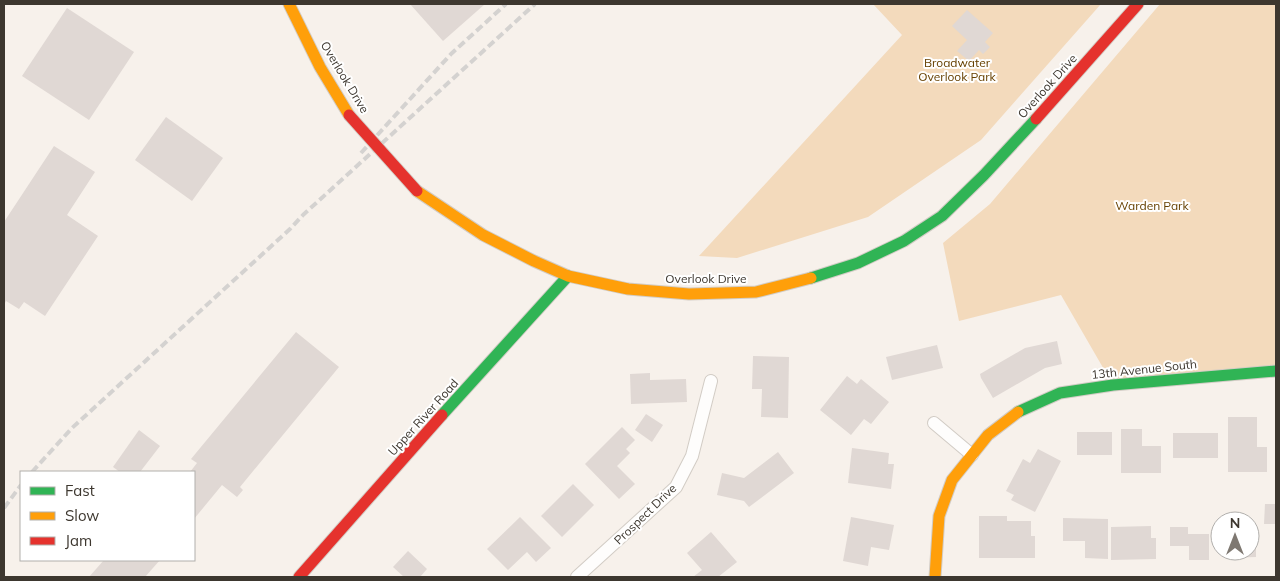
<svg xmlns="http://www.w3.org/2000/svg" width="1280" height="581" viewBox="0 0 1280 581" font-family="Mulish,sans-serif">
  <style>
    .green { fill: #f3dabc }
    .building { fill: #e0d8d4 }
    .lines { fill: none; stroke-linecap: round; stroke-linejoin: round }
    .street-casing { stroke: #d2ccc5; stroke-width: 14 }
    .fast-casing { stroke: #d2ccc5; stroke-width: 13 }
    .slow-casing { stroke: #d2ccc5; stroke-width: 13 }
    .jam-casing { stroke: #d2ccc5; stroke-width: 13 }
    .street { stroke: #fefdfc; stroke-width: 12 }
    .fast { stroke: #30b455; stroke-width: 11 }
    .slow { stroke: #ff9f0a; stroke-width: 11 }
    .jam { stroke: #e5322d; stroke-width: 11 }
    .rail { stroke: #d4d2d0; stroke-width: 4; stroke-dasharray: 8 4; stroke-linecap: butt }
    .jam-bridge-casing { stroke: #d2ccc5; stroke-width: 13; stroke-linecap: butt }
    .jam-bridge { stroke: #e5322d; stroke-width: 11 }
    .labels { text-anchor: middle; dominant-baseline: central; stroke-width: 4; stroke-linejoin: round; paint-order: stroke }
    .park-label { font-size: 12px; fill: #664001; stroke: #fff }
    .street-label { font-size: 12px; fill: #3d372f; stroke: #fff }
  </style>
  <rect width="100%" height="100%" fill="#f7f1eb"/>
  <g class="green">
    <path d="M873,4H1101L981,140L868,217L737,258L699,256L902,35Z"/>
    <path d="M1160,4H1276V371L1113,385L1061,295L959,321L943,243L990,204Z"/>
  </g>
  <g class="building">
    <path d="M410,4H485L443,41Z"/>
    <path d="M67,8L134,52L89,120L22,76Z"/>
    <path d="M967,10L993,33L985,42L990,47L983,54L979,50L969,61L957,51L967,40L952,26Z"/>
    <path d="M166,117L223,158L192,201L135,160Z"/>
    <path d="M54,146L95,172L67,215L98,236L45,316L24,302L19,309L6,301L4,305V222Z"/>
    <path d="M296,332L339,367L240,487L243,490L237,497L222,485L194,519V472H190L197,463L191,459Z"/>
    <path d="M1057,341L1062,364L1045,368L993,398L981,378L980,374L1025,348Z"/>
    <path d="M937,345L943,368L892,380L886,357Z"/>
    <path d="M753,356L789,357L788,418L761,417L762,389H752Z"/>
    <path d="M650,373V380L686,379L687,402L631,404L630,374Z"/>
    <path d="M847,376L857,384L861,379L889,402L871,424L864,419L851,435L820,410Z"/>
    <path d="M646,414L663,425L652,442L635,430Z"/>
    <path d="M1228,417H1257V447H1267V472H1228Z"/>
    <path d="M622,427L635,440L626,449L630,453L617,466L635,484L619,499L585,464Z"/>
    <path d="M1121,429H1142V446H1161V473H1121Z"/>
    <path d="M139,430L160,446L140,472H120L113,467Z"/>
    <rect x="1077" y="432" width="35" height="23"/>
    <rect x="1173" y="433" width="45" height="25"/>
    <path d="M852,448L889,453L888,464H894L891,489L848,483Z"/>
    <path d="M1038,449L1061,461L1035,512L1011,500L1014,495L1006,491L1023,459L1030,463Z"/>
    <path d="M778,452L794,473L749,507L744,501L717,495L722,473L744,478Z"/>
    <path d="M573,484L594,505L562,537L541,516Z"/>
    <path d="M1265,504H1276V524H1264Z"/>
    <path d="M979,516H1007V521H1031V536H1035V558H979Z"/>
    <path d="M520,517L551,548L536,562L527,552L508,570L487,549Z"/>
    <path d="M851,517L894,525L889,550L871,547L868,566L843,561Z"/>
    <path d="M1063,518L1108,519V559L1085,558V541H1063Z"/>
    <path d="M1151,526V538H1156V559L1111,560V527Z"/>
    <path d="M1170,527H1188V534H1209V560H1189V546H1170Z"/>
    <path d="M711,532L737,562L718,577H693L702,570L687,553Z"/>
    <path d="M1250,535H1256V557L1225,558V551H1250Z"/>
    <path d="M408,551L427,569L420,577H404L393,567Z"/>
    <path d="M104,560H160L145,577H89Z"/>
  </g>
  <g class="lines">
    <g class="street-casing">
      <g id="street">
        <path d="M934,423L972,455"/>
        <path d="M577,577L676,487L692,456L711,381"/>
      </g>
    </g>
    <g class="fast-casing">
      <g id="fast">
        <path d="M811,278L858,263L904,241L942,216L984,175L1036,119"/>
        <path d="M1018,412L1060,393L1113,385L1276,371"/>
        <path d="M442,415L568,276"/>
      </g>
    </g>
    <g class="slow-casing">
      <g id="slow">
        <path d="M289,4L320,67L349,115"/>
        <path d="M417,191L483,235L534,261L568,276L628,289L689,294L756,292L811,278"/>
        <path d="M935,577L939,516L952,480L988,435L1018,412"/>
      </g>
    </g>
    <g class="jam-casing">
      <g id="jam">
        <path d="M1036,119L1138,4"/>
        <path d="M299,577L442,415"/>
      </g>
    </g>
    <use href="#street" class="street"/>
    <use href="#fast" class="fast"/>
    <use href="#slow" class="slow"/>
    <use href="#jam" class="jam"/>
    <g class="rail">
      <path d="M361,153L451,54L506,4"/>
      <path d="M32,472L72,428L290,229L303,215L535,4"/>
      <path d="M4,508L21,485"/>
    </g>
    <g class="jam-bridge-casing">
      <path id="jam-bridge" d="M349,115L417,191"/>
    </g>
    <use href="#jam-bridge" class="jam-bridge"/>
  </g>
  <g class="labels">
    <g class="park-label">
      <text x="957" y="62">Broadwater<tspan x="957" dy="14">Overlook Park</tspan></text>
      <text x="1152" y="205">Warden Park</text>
    </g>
    <g class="street-label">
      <text transform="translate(345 77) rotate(59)">Overlook Drive</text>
      <text transform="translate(1047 86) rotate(-48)">Overlook Drive</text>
      <text x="706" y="278">Overlook Drive</text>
      <text transform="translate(1144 369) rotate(-6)">13th Avenue South</text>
      <text transform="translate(423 417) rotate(-48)">Upper River Road</text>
      <text transform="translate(645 514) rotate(-44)">Prospect Drive</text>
    </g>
  </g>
  <rect width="1280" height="581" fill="none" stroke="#3d372f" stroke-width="10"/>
  <rect x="20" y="471" width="175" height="90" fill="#ffffff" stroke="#b1afac"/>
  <rect x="30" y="487" width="25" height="8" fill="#30b455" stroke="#b1afac"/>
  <text x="65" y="496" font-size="15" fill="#3d372f">Fast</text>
  <rect x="30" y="512" width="25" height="8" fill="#ff9f0a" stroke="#b1afac"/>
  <text x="65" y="521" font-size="15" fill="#3d372f">Slow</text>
  <rect x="30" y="537" width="25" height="8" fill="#e5322d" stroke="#b1afac"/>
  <text x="65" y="546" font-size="15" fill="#3d372f">Jam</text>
  <g transform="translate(1235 536)"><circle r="24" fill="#ffffff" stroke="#b1afac"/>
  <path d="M0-4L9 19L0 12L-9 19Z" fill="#7e7871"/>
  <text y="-8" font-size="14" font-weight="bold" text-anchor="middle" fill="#3d372f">N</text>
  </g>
</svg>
